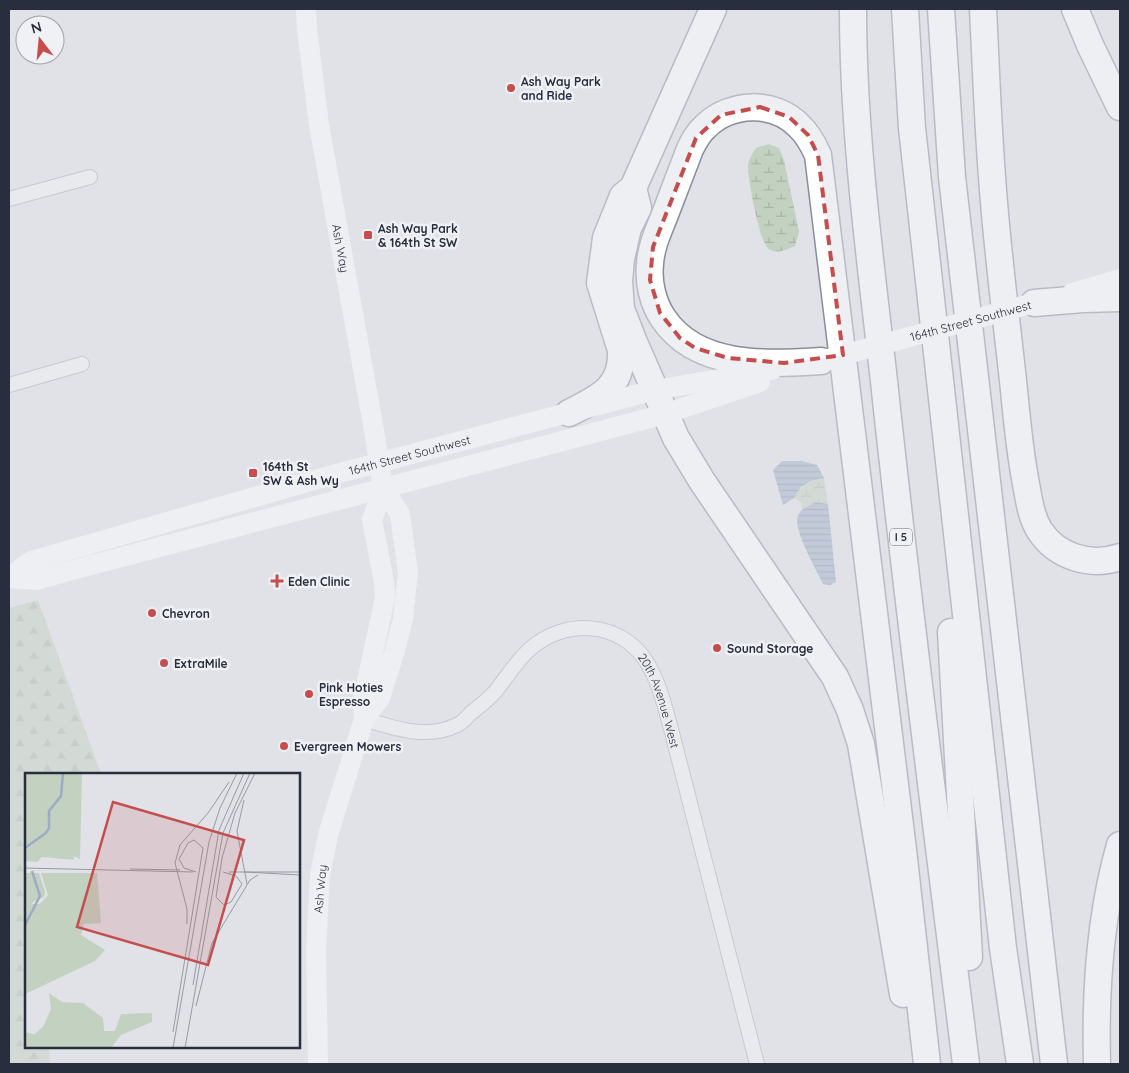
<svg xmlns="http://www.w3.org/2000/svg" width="1129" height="1073" viewBox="0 0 1129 1073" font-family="Quicksand,sans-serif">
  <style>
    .forest { fill: url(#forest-firs) }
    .wetland { fill: url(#wetland-marsh) }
    .water { fill: url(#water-rules) }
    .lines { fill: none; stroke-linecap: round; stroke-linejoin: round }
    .street-casing { stroke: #a9acb5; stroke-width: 16 }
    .highway-casing { stroke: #888d9d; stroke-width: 29 }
    .street { stroke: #f2f3f6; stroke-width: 14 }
    .secondary { stroke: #fff; stroke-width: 20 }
    .highway { stroke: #fff; stroke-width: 26 }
    .secondary-bridge { stroke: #fff; stroke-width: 20 }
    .marked { fill: none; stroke: #c54d4d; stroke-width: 4; stroke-dasharray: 10 6; stroke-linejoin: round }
    .poi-dot { fill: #c54d4d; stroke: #eff1f5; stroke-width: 2 }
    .labels { text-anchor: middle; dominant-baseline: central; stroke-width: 5; stroke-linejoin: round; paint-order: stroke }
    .shield { fill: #eff1f5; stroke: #646875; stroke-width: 1 }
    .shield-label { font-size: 11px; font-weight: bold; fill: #292e3e }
    .poi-label { font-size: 12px; font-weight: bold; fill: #292e3e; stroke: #eff1f5; text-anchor: start }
    .street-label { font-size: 12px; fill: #292e3e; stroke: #eff1f5 }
    .inset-river { fill: none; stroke: #9dabc5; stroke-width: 2.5 }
    .inset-road { fill: none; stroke: #979aa4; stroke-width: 1 }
    .view { fill: #c54d4d; fill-opacity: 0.15; stroke: #c54d4d; stroke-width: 2.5 }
    .inset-edge { fill: none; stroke: #292e3e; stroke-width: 2.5 }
  </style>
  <defs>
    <pattern id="forest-firs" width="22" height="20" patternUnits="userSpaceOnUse" patternTransform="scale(1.25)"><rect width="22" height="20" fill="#c3d1c1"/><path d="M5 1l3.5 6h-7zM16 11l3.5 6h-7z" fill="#a8b4a7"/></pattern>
    <pattern id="wetland-marsh" width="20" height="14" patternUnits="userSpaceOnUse" patternTransform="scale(1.25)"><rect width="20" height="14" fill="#c3d1c1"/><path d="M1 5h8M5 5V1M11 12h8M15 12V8" fill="none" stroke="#a8b4a7"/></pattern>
    <pattern id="water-rules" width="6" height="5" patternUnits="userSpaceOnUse" patternTransform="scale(1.25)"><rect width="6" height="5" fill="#9dabc5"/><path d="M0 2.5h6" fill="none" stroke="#808ca1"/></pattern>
  </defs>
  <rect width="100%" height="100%" fill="#e0e2e8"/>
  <path class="forest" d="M38,600L101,774H26V1047H49L50,1064H9V608Z"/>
  <g class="wetland">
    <path d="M769,144L779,148L784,160L799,232L795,246C787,249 777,255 769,249C759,242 748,180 748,166C748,160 753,153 756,148Z"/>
    <path d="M824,478L828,504L816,502L802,509L801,502L794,498C803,484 808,482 824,478Z"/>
  </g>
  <g class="water">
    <path d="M782,461H802L817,465L824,478L811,481L801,487L794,498L783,505L773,470Z"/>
    <path d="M816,502L828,504L836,582L830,585L823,584C817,571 792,528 798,516C801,508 808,506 816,502Z"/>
  </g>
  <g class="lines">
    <g class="street-casing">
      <g id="street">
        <path d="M9,199L90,177"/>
        <path d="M9,385L82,364"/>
        <path id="s1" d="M364,719C394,728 427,740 457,725C462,723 467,717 471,713C479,707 487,700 494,693C506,679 516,661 530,649C565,618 620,621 646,661C659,681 665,707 671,729L757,1064"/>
      </g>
    </g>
    <g class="highway-casing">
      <g id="highway">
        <path d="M853,9C853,133 870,258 884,381C908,609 938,837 966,1064"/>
        <path d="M905,9L912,128L1003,948L1020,1064"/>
        <path d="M941,9L952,177L1054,1064"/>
        <path d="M983,9C986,69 988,130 993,190C998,257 1007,324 1014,390C1017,422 1020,453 1026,484C1029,500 1031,517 1040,531C1057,557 1091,567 1120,557"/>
        <path d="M1075,9L1090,45L1120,107"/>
        <path d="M633,188L638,208L628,228L621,259L619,281L621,309L633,340L676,438L702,481L835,677L850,710L861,744L903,994"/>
        <path d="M1034,303L1083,299L1120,298"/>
        <path d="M821,361C767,364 697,369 663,318C653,303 648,283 650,264C651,247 658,232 664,217C673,194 681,172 690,149C694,141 698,133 705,127C730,102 774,100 799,126C808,134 813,144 818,155L903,850L927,1064"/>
        <path d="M569,413C598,398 623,389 621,350L600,283L606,238L623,196L633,188L713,9"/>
        <path d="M951,632L969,957"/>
        <path d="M1097,1064C1095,992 1100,915 1120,845"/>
      </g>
    </g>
    <use href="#street" class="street"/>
    <g class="secondary">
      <path id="s2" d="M306,9L307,29L319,125L374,430L383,488L400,514L408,573L403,619L395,650L380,698L364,719L328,835L320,875L316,950L318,1064"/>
      <path d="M1072,293L1120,279"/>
      <path id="s3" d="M9,578L31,561L332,475L655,390L772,370"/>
      <path d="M9,578L37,580L65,572L665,414L760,382"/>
      <path d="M364,719L363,700L385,597L384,582L372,520L383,488"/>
    </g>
    <use href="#highway" class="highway"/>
    <path class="secondary-bridge" id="s4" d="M821,361L1034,303"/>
  </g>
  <path d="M0 0H1129V1073H0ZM760,107L789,117L808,135L818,155L843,355L784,363L728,358L695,348L680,338L660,313L650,280L653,247L696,138L721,115Z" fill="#e0e2e8" fill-opacity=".55" fill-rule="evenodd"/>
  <path class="marked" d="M760,107L789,117L808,135L818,155L843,355L784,363L728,358L695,348L680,338L660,313L650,280L653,247L696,138L721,115Z"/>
  <g class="poi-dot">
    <circle cx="511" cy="88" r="5"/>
    <rect x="363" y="230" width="10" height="10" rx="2.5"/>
    <rect x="248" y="468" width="10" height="10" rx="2.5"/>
    <path d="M274.5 573.5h5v5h5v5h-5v5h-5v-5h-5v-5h5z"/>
    <circle cx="152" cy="613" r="5"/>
    <circle cx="717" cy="648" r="5"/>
    <circle cx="164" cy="663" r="5"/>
    <circle cx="309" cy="694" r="5"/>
    <circle cx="284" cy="746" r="5"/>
  </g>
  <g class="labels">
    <rect class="shield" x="890" y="528.5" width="22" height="17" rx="4"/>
    <g class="shield-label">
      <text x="901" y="537">I 5</text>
    </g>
    <g class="poi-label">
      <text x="521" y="81">Ash Way Park<tspan x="521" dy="14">and Ride</tspan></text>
      <text x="378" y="228">Ash Way Park<tspan x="378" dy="14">&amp; 164th St SW</tspan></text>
      <text x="263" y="466">164th St<tspan x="263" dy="14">SW &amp; Ash Wy</tspan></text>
      <text x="288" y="581">Eden Clinic</text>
      <text x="162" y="613">Chevron</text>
      <text x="727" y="648">Sound Storage</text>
      <text x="174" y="663">ExtraMile</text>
      <text x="319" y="687">Pink Hoties<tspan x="319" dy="14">Espresso</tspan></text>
      <text x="294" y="746">Evergreen Mowers</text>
    </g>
    <g class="street-label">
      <text stroke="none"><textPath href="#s2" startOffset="242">Ash Way</textPath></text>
      <text stroke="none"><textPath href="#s4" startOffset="155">164th Street Southwest</textPath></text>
      <text stroke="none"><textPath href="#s3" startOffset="421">164th Street Southwest</textPath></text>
      <text stroke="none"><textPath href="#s1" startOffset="376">20th Avenue West</textPath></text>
      <text transform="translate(320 889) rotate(-85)">Ash Way</text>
    </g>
  </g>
  <g transform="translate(25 773)">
    <rect width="275" height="275" fill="#e0e2e8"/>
    <path d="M44,0H57L55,86L36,77ZM16,100H72L76,150L59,151L56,162L80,177L70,188L0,221V131H15L23,122ZM24,220L37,229L58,230L78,245L79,258H90L96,241L127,240V249L96,262L86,275H12L7,263L18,254L26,236Z" fill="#c3d1c1"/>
    <path d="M0,0H53L49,87L17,84L12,89L0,88ZM0,100H14L20,119L19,124L8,129L4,137L9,147L4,157L0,155ZM0,259L8,261L17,275H0Z" fill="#c3d1c1"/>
    <path class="inset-river" d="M0,75L21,60L24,55V38L36,23L38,0M0,152L15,123L7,98"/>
    <path class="inset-road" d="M219,27L212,58L222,111M155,72L150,90L162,136V151M154,73L183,40L204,9M0,95L168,99M105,96L155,97M198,99L211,103L217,111L206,129L199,132L191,124L197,85L210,40L230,0M204,99H275M220,99L275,102M168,212L194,57L219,0M171,233L187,170L225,107L233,102M148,259L178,75L169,67L163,70L154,86L159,95L171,99M148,275L184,69L195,35L212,0M160,275L198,60L225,0"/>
    <path class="view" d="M88,29L219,67L183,192L52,154Z"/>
    <rect width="275" height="275" class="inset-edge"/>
  </g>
  <rect width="1129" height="1073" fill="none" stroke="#292e3e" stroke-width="20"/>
  <g transform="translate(40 40) rotate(344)"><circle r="24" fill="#eff1f5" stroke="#a0a3ac"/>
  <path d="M0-4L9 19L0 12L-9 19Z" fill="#c54d4d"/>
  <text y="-8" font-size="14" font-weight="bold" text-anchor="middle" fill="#292e3e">N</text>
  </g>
</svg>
